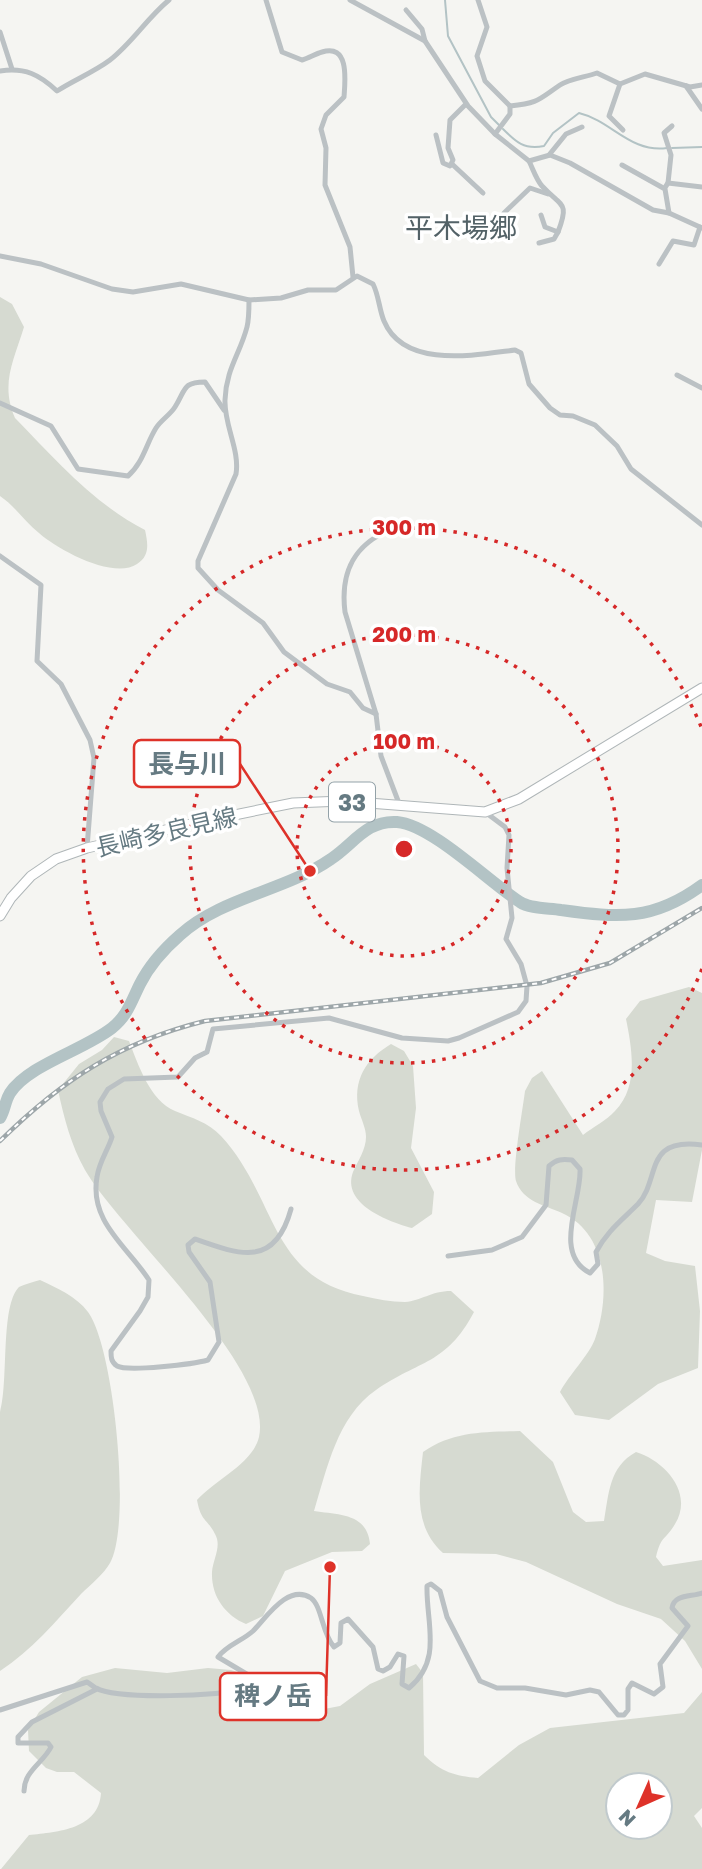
<svg xmlns="http://www.w3.org/2000/svg" width="702" height="1869" viewBox="0 0 702 1869" font-family="'Golos Text','Noto Sans JP',sans-serif">
  <style>
    .green { fill: #d6dad1; fill-rule: evenodd }
    .lines { fill: none; stroke-linecap: round; stroke-linejoin: round }
    .stream { stroke: #b3c3c5; stroke-width: 2 }
    .river { stroke: #b3c3c5; stroke-width: 12 }
    .primary-casing { stroke: #afb6b8; stroke-width: 11 }
    .minor { stroke: #bbc1c4; stroke-width: 5 }
    .primary { stroke: #fff; stroke-width: 9 }
    .rail-casing { stroke: #9da6a9; stroke-width: 4.5 }
    .rail { stroke: #fff; stroke-width: 2; stroke-dasharray: 5; stroke-linecap: butt }
    .ring { fill: none; stroke: #d62828; stroke-width: 3.5; stroke-dasharray: 3.5 7 }
    .labels { text-anchor: middle; dominant-baseline: central; stroke-width: 7; stroke-linejoin: round; paint-order: stroke }
    .shield { fill: #fff; stroke: #93a2a8; stroke-width: 2 }
    .shield-label { font-size: 23px; font-weight: bold; fill: #657a82 }
    .street-label { font-size: 24px; fill: #657a82; stroke: #fff }
    .quarter-label { font-size: 28px; fill: #536267; stroke: #fff }
    .centre { fill: #d62828; stroke: #fff; stroke-width: 3.5 }
    .ring-label { font-size: 21px; text-anchor: middle; font-weight: bold; fill: #d62828; stroke: #fff; stroke-width: 7; stroke-linejoin: round; paint-order: stroke }
    .leader { fill: none; stroke: #de3229; stroke-width: 2.5 }
    .callout-dot { fill: #de3229; stroke: #fff; stroke-width: 2.5 }
    .callout { fill: #fff; stroke: #de3229; stroke-width: 2.5 }
    .callout-label { font-size: 26px; text-anchor: middle; font-weight: bold; fill: #657a82 }
  </style>
  <rect width="100%" height="100%" fill="#f5f5f2"/>
  <g class="green">
    <path d="M0,297L12,304L24,327C14,360 0,384 15,418C55,459 94,504 145,530C148,544 150,556 137,564C114,580 58,550 39,533C25,522 15,506 0,496Z"/>
    <path d="M689,987L702,993V1150L692,1202L656,1200L646,1253L665,1261L695,1266L700,1311L698,1368L658,1384L609,1420L575,1415L560,1392C569,1375 589,1355 595,1339C610,1297 609,1234 562,1213C545,1205 523,1202 516,1181C512,1168 523,1108 525,1091L532,1078L542,1071L583,1135C593,1127 607,1120 615,1111C639,1087 632,1049 626,1019L640,1001Z"/>
    <path d="M114,1037L129,1041C138,1064 150,1101 175,1111C192,1118 208,1122 221,1136C278,1198 268,1278 363,1296C377,1299 391,1302 405,1302C421,1301 431,1291 451,1291L474,1312C446,1365 419,1360 376,1390C337,1417 327,1469 314,1511C339,1515 367,1513 370,1544L362,1551L332,1552L285,1571L263,1616L246,1624C225,1615 211,1596 212,1572C213,1559 222,1546 215,1534C207,1518 201,1522 197,1500C215,1480 253,1463 259,1437C274,1367 121,1232 85,1170C71,1145 64,1118 58,1090L79,1064L102,1050Z"/>
    <path d="M391,1044L404,1051L413,1066L416,1108L411,1148L434,1192L432,1214L412,1228C389,1222 341,1204 353,1172C358,1161 366,1149 366,1137C366,1128 361,1119 359,1111C352,1080 366,1059 391,1044Z"/>
    <path d="M40,1280C57,1288 76,1296 88,1312C114,1347 132,1524 110,1563C104,1574 90,1585 81,1594C56,1621 31,1651 0,1671V1412C9,1381 0,1306 19,1287C25,1284 33,1282 40,1280Z"/>
    <path d="M520,1431L553,1462L573,1512L586,1522L604,1521C609,1493 609,1467 636,1452C665,1461 694,1493 675,1524C666,1540 661,1535 656,1557L663,1566L702,1560V1669L685,1641L661,1619L617,1604L526,1562L496,1554L443,1553C413,1526 419,1489 423,1452C453,1431 485,1432 520,1431Z"/>
    <path d="M416,1664L423,1673L424,1755C441,1772 455,1776 478,1778L519,1745L550,1728L684,1713L702,1692V1808L694,1816L702,1828V1869H1L29,1835C58,1832 99,1829 101,1793L74,1772H57L46,1768L29,1751L28,1730L39,1712L82,1677L115,1668L167,1673L208,1668L231,1670L272,1683L319,1710L340,1706L370,1684ZM618,1785H660V1827H618Z"/>
  </g>
  <g class="lines">
    <g class="stream">
      <path d="M445,0L448,36L491,117L499,125"/>
      <path d="M503,129C516,142 524,150 544,146L553,133L579,113C612,121 630,153 667,148"/>
      <path d="M672,148L702,147"/>
    </g>
    <path class="river" d="M0,1118C5,1110 5,1101 10,1093C28,1065 84,1050 112,1028C128,1015 131,1002 140,984C149,966 164,949 180,935C222,897 285,891 331,859C354,844 366,820 397,822C432,825 489,882 520,902C530,909 549,908 561,910C619,918 653,921 702,885"/>
    <g class="primary-casing">
      <path id="primary" d="M0,916L11,898L31,876L56,859L87,848L200,822L293,803L343,801L485,812L519,799L702,688"/>
    </g>
    <g class="minor">
      <path d="M266,0L282,52L302,60C309,58 315,54 322,52C350,43 345,82 344,97L326,115L321,129L326,148L325,185L350,247L353,277"/>
      <path d="M350,0L425,41L468,106L495,134L529,161L550,155L570,163L653,210L669,213L702,228"/>
      <path d="M478,0L487,27L477,56L485,81L510,106C539,103 538,100 560,85C569,79 586,77 597,73L620,84L645,74L690,87L702,85"/>
      <path d="M406,10L422,29L425,41"/>
      <path d="M0,32L12,69"/>
      <path d="M0,71C25,67 40,75 57,91C74,80 94,72 110,60C133,42 147,18 169,0"/>
      <path d="M620,84L609,116L623,130"/>
      <path d="M686,86L702,109"/>
      <path d="M495,134L510,114V106"/>
      <path d="M436,135L443,163L450,166L453,160L448,148L450,120L466,104"/>
      <path d="M549,155L566,134L582,127"/>
      <path d="M529,161C533,169 536,179 542,186C561,207 570,201 558,232L545,227L541,215"/>
      <path d="M452,164L483,193"/>
      <path d="M622,165L665,189L669,213"/>
      <path d="M668,183L671,155L664,133L672,126"/>
      <path d="M666,186L668,183L702,187"/>
      <path d="M504,213L530,188L548,194"/>
      <path d="M539,243L554,239L558,232"/>
      <path d="M0,256L41,264L112,289L133,292L181,284L249,300L281,298L308,290H336L357,276L373,284C379,296 379,309 384,321C404,369 475,355 515,350L521,353L529,384L550,408L560,415L573,416L595,425L617,446L631,469L702,525"/>
      <path d="M659,264L673,241L694,245L700,227"/>
      <path d="M249,300C249,309 249,319 247,327C240,354 226,369 225,400C224,425 240,450 236,474L198,561V568L218,590L263,623L284,652L327,684L350,692L363,708L376,714"/>
      <path d="M677,375L702,388"/>
      <path d="M0,403L51,426L78,469L128,476C143,463 146,444 156,428C161,420 170,415 175,407C186,390 182,382 205,382L224,410"/>
      <path d="M392,529C354,544 340,572 345,612L376,714L381,756L400,806"/>
      <path d="M0,556L41,585L37,661L61,684L90,740L94,758L87,848"/>
      <path d="M291,1209C275,1268 240,1255 195,1239L188,1245L189,1252L210,1282L219,1342L208,1360C194,1364 128,1372 117,1366C111,1362 111,1357 111,1351L140,1311L148,1297L149,1280C128,1247 89,1222 97,1177C99,1162 108,1150 112,1137L101,1111L100,1102L108,1089L124,1079L178,1077L195,1058L207,1052L213,1029L329,1018L402,1038L448,1041L459,1038L518,1012L526,1001L527,986L521,964L506,939L512,918L507,868L509,835L505,827L485,812"/>
      <path d="M448,1256L492,1250L522,1237L546,1205L549,1166C557,1159 562,1159 572,1160L580,1169C582,1199 552,1254 590,1273L598,1264L596,1252C607,1231 622,1220 638,1204C661,1179 643,1137 702,1145"/>
      <path d="M0,1710L87,1682C91,1684 93,1687 96,1688C117,1700 222,1696 246,1689L251,1685L250,1676L218,1657C227,1645 242,1641 253,1631C266,1618 288,1583 311,1598C322,1606 322,1634 334,1647L340,1643L341,1623L348,1619L373,1647L378,1669L383,1671L390,1667L398,1654L404,1656L402,1684L409,1688C443,1660 426,1623 427,1586L431,1584L440,1591L447,1617L480,1681L497,1688H525L566,1695L590,1690L599,1692L618,1715H624L628,1710V1689L632,1683L654,1694L663,1687L660,1664L688,1626L672,1608C674,1594 691,1597 702,1593"/>
      <path d="M24,1791C24,1771 43,1763 51,1747L48,1743H18V1737L32,1722L97,1689"/>
    </g>
    <use href="#primary" class="primary"/>
    <g class="rail-casing">
      <path id="rail" d="M0,1141C62,1080 120,1042 205,1021L541,983L610,963L702,908"/>
    </g>
    <use href="#rail" class="rail"/>
  </g>
  <g class="ring">
    <circle cx="404" cy="849" r="107"/>
    <circle cx="404" cy="849" r="214"/>
    <path d="M702 969A321 321 0 1 1 702 729"/>
  </g>
  <g class="labels">
    <rect class="shield" x="329" y="782.5" width="46" height="39" rx="5"/>
    <g class="shield-label">
      <text x="352" y="802">33</text>
    </g>
    <g class="street-label">
      <text transform="translate(166 831) rotate(-13)">長崎多良見線</text>
    </g>
    <g class="quarter-label">
      <text x="461" y="227">平木場郷</text>
    </g>
  </g>
  <circle cx="404" cy="849" r="10" class="centre"/>
  <g class="ring-label">
    <text x="404" y="535">300 m</text>
    <text x="404" y="642">200 m</text>
    <text x="404" y="749">100 m</text>
  </g>
  <path class="leader" d="M310 871L240 764M330 1567L326 1696"/>
  <g class="callout-dot">
    <circle cx="310" cy="871" r="7"/>
    <circle cx="330" cy="1567" r="7"/>
  </g>
  <g class="callout">
    <rect x="134" y="740" width="106" height="47" rx="7"/>
    <rect x="220" y="1673" width="106" height="47" rx="7"/>
  </g>
  <g class="callout-label">
    <text x="187" y="773">長与川</text>
    <text x="273" y="1705">稗ノ岳</text>
  </g>
  <g transform="translate(639 1806) rotate(225)"><circle r="33" fill="#ffffff" stroke="#c1cacd" stroke-width="2"/>
  <path d="M0-5L12 26L0 18L-12 26Z" fill="#de3229"/>
  <text y="-10" font-size="19" font-weight="bold" text-anchor="middle" fill="#657a82">N</text>
  </g>
</svg>
